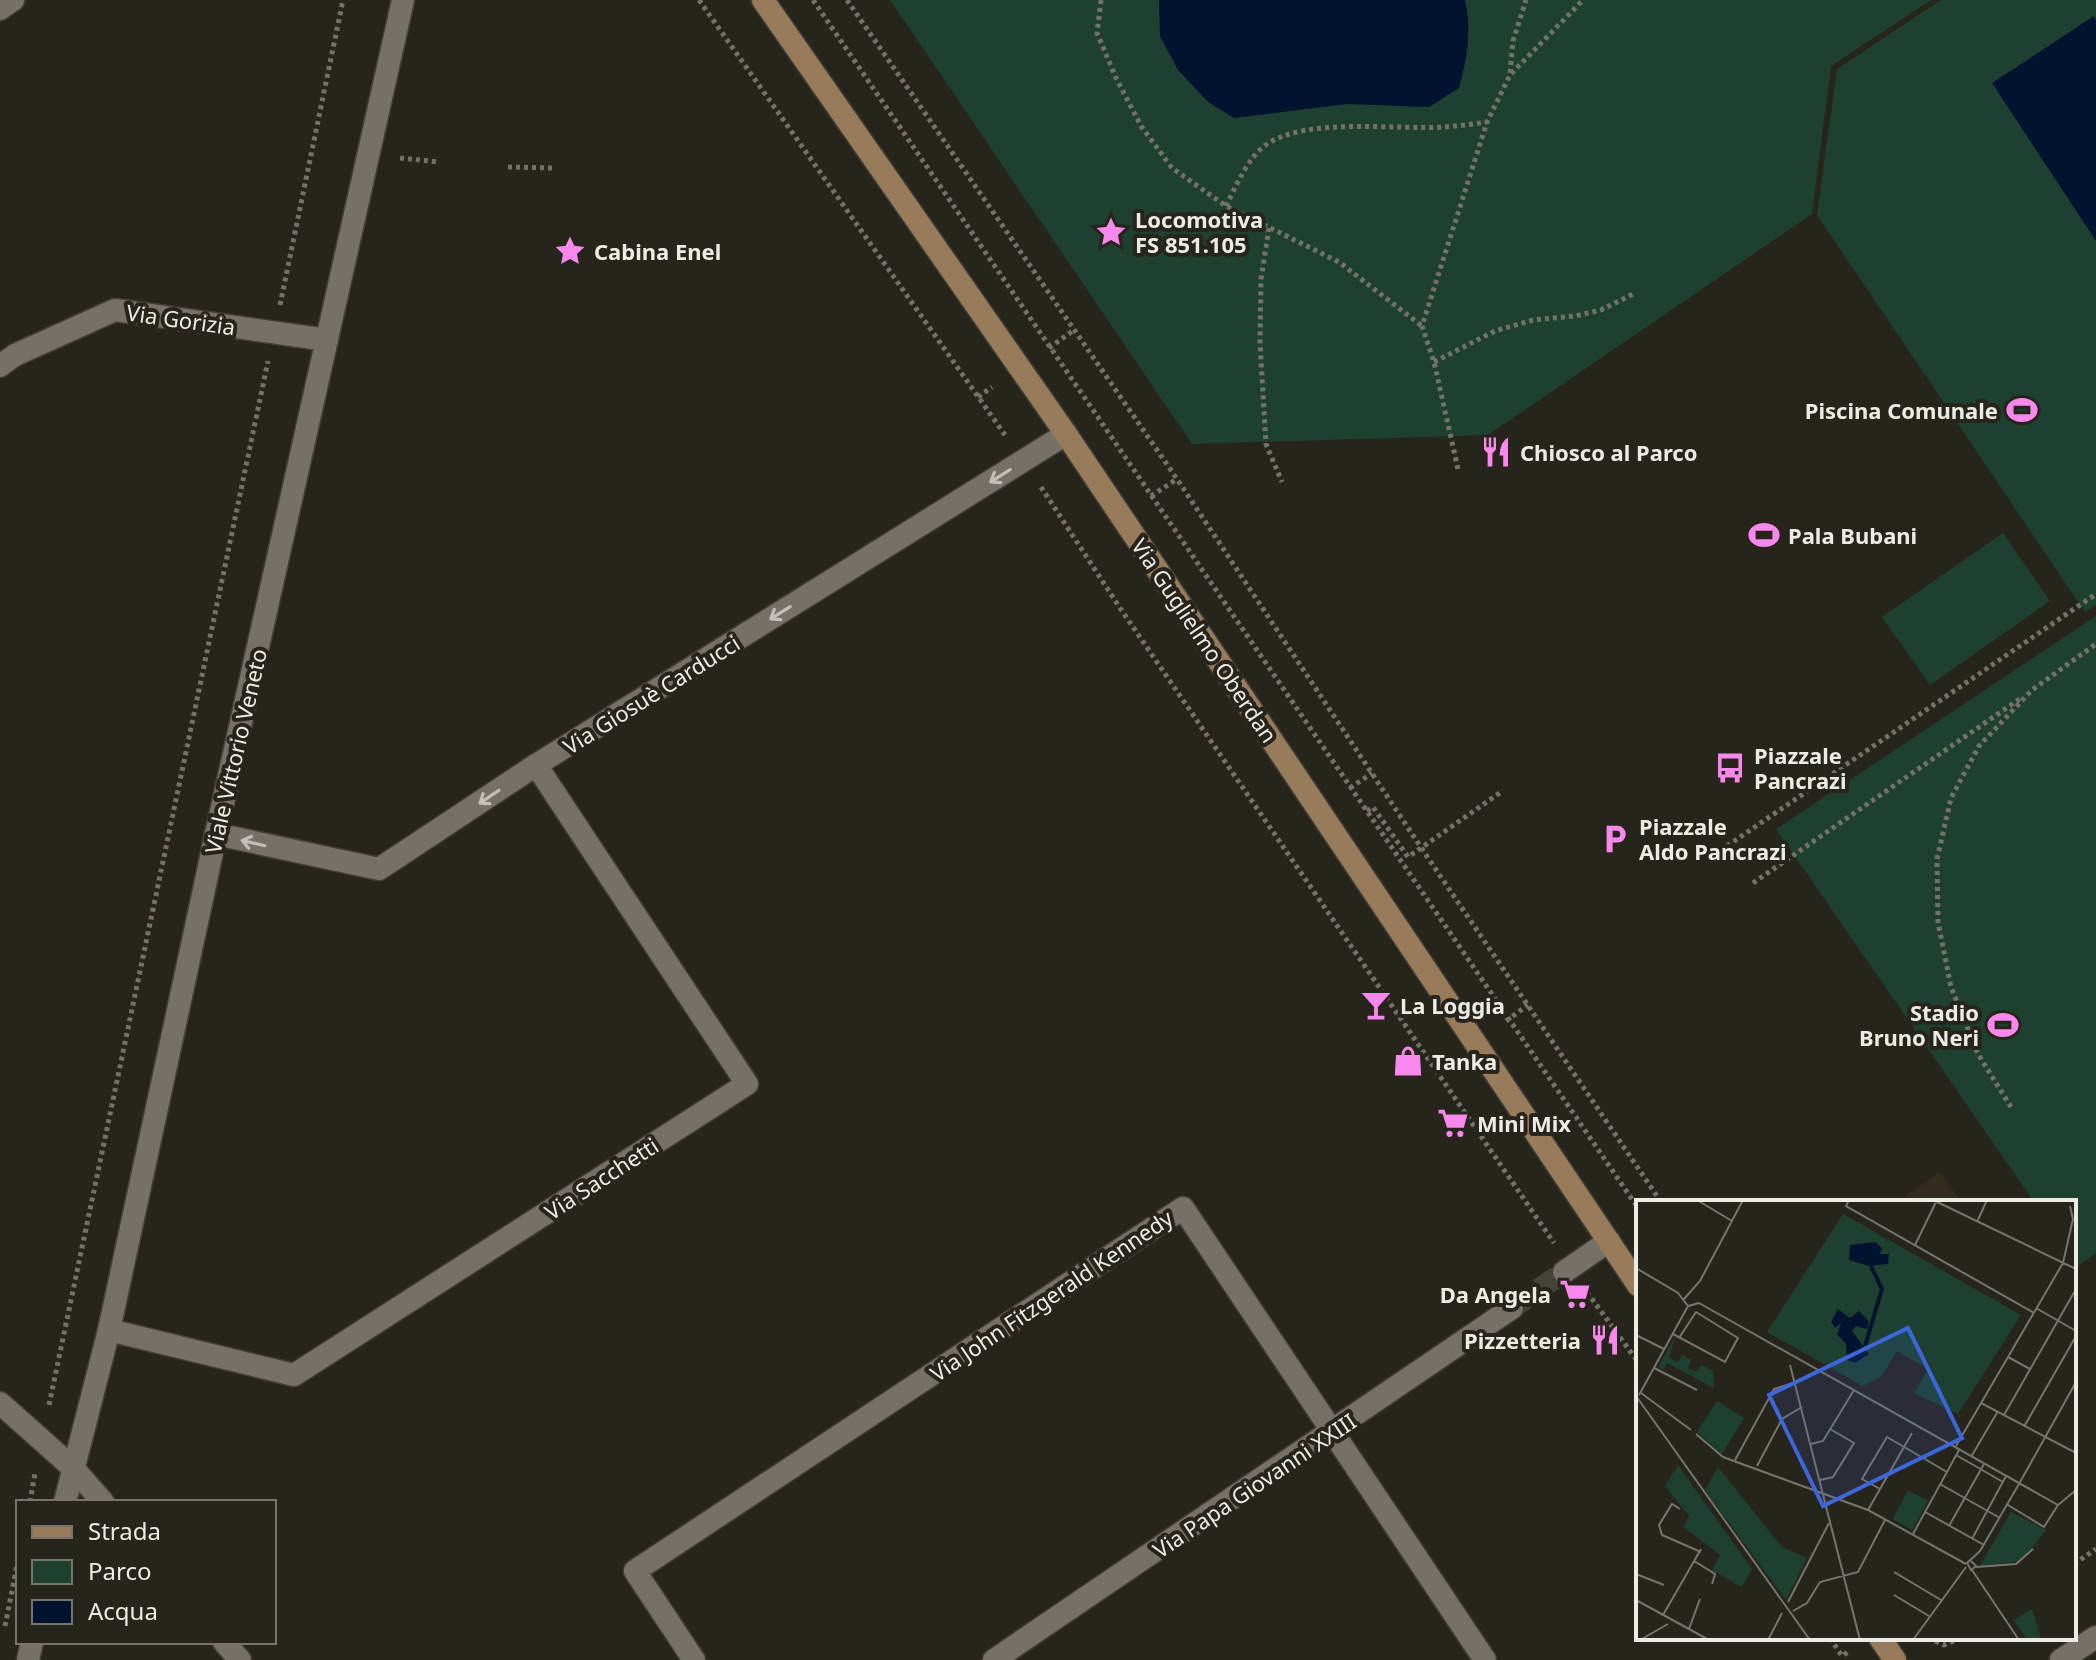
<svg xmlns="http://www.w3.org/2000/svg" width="2096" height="1660" viewBox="0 0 2096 1660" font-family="'Noto Sans',sans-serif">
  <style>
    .built { fill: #322c1e }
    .green { fill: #1e4031 }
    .water { fill: #01132e }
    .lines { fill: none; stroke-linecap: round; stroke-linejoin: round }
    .minor-tunnel { stroke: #45423a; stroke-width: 22; stroke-dasharray: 22 11; stroke-linecap: butt }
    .minor-casing { stroke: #413e37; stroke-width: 25 }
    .secondary-casing { stroke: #413e37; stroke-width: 25 }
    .path { stroke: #74716a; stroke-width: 5; stroke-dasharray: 4 4; stroke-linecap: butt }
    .minor { stroke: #757168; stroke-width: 22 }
    .secondary { stroke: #987b5a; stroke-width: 22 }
    .oneway { stroke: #c3c0b9 }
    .labels { text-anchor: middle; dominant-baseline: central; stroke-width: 8; stroke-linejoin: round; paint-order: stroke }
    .poi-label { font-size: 22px; font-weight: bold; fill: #edebe5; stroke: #27241c; text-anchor: start }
    .street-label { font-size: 22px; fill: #edebe5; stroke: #27241c }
    .inset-river { fill: none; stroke: #01132e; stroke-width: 4 }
    .inset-road { fill: none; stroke: #76746c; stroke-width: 2 }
    .view { fill: #3c66da; fill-opacity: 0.15; stroke: #3c66da; stroke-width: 4 }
    .inset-edge { fill: none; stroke: #edebe5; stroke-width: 4 }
  </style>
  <rect width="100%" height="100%" fill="#27241c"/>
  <path class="built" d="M1940,1172L1961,1202H1897Z"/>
  <g class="green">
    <path d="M890,0H1931L1831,66L1812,214L1488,435L1192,444Z"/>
    <path d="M1941,0H2096V605L2085,612L1817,215L1837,69Z"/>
    <path d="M2003,533L2050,601L1930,685L1882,617Z"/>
    <path d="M2096,616V1253L2079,1265L2074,1259V1202H2034L1776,829Z"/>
  </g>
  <g class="water">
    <path d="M1159,0H1465C1472,31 1467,58 1459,88L1429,107L1346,104L1234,118L1208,102L1178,70L1160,36Z"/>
    <path d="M2094,16L2096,20V241L1992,83Z"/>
  </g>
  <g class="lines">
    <path class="minor-tunnel" d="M1512,1308L1564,1272"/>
    <g class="minor-casing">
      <g id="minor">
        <path d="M0,9L13,0"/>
        <path d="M0,366L15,355L115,310L327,340"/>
        <path d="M216,834L379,869L536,765L1066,434"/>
        <path d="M1564,1272L1609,1241"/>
        <path d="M109,1330L294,1375L747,1084L536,765"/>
        <path d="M0,1403L73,1468L103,1502"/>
        <path d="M65,1502L109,1330L216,834L403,0"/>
        <path d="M224,1642L240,1660"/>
        <path d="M28,1660L32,1642"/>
        <path d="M694,1660L635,1571L1183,1208L1485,1660"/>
        <path d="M994,1660L1512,1308"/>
        <path d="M2061,1660L2096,1637"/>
      </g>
    </g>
    <g class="secondary-casing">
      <g id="secondary">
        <path d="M763,0L1066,434L1638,1285"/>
        <path d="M1880,1638L1895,1660"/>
      </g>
    </g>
    <g class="path">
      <path d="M699,0L1005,435"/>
      <path d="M813,0L1638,1208"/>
      <path d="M847,0L1177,479L1422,849L1661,1202"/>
      <path d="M1101,0L1097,33L1116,78L1141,126L1172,168L1226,206L1339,262L1422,326"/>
      <path d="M1510,73L1513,41L1526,0"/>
      <path d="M400,158L439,162"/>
      <path d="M508,167L552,168"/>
      <path d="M1226,206C1236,186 1248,157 1267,144C1308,117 1395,130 1444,127C1458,126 1473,124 1487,122"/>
      <path d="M1269,228L1261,279L1260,343L1266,444L1282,482"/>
      <path d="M280,305L343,0"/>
      <path d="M1049,348L1074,330"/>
      <path d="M1434,362L1495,331L1533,320L1575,316L1601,310L1635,293"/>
      <path d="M978,397L992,387"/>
      <path d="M1458,469L1434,362L1422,326L1487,122L1510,75L1583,0"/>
      <path d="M1041,487L1120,608L1554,1243"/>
      <path d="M1151,496L1177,479"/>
      <path d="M1350,788L1372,773"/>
      <path d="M1367,811L1373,807L1408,857L1501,792"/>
      <path d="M1727,846L2096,594"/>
      <path d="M1753,883L2021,698"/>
      <path d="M1506,1021L1528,1005"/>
      <path d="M1435,1069L1442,1064"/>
      <path d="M2011,1107L1978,1054L1951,987L1938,922L1937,859L1951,798L1979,746L2032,690L2096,644"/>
      <path d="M1587,1292L1638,1362"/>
      <path d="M49,1405L268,361"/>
      <path d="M30,1502L35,1473"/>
      <path d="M2074,1564L2096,1549"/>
      <path d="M5,1626L18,1560"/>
      <path d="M1830,1638L1842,1656L1848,1652"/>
      <path d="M1928,1638L1944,1645L1961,1638"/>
    </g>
    <use href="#minor" class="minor"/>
    <use href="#secondary" class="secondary"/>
  </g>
  <defs><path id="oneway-shaft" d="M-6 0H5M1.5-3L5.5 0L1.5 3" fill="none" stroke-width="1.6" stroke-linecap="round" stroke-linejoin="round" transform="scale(2)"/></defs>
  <g class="oneway">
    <use href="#oneway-shaft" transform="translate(1000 476) rotate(148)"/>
    <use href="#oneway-shaft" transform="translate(780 613) rotate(148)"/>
    <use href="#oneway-shaft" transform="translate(489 797) rotate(146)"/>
    <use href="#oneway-shaft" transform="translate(253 843) rotate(-167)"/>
  </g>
  <defs>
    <g id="sight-bare" transform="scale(2.4)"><path d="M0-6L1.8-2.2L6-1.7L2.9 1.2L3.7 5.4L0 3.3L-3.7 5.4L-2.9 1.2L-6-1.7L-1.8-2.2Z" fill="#f888eb" stroke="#27241c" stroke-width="2.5" paint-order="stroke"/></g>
    <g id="stadium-bare" transform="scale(2.4)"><path d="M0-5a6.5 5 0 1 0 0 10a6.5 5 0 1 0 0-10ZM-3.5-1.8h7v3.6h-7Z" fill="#f888eb" stroke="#27241c" stroke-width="2.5" paint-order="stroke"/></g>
    <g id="restaurant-bare" transform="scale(2.4)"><path d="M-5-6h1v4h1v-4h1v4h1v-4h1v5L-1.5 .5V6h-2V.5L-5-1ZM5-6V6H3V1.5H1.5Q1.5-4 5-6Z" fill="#f888eb" stroke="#27241c" stroke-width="2.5" paint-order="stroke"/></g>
    <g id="bus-bare" transform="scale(2.4)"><path d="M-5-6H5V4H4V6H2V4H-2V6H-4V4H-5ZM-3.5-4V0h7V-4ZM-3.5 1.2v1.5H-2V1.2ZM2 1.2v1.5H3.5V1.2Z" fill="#f888eb" stroke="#27241c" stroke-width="2.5" paint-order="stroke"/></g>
    <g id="parking-bare" transform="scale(2.4)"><path d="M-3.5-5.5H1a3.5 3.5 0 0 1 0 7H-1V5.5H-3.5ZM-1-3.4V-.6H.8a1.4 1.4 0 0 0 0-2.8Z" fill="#f888eb" stroke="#27241c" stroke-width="2.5" paint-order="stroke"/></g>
    <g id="bar-bare" transform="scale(2.4)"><path d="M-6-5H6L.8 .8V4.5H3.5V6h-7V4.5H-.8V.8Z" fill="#f888eb" stroke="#27241c" stroke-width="2.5" paint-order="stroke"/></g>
    <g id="shop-bare" transform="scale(2.4)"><path d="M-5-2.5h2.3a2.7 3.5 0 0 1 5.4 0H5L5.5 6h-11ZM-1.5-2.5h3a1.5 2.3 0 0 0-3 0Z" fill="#f888eb" stroke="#27241c" stroke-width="2.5" paint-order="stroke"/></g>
    <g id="supermarket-bare" transform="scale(2.4)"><path d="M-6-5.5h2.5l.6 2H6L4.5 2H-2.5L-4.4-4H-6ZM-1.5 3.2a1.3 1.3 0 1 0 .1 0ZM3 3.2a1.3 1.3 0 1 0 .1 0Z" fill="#f888eb" stroke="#27241c" stroke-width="2.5" paint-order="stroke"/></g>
  </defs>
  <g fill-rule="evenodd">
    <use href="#sight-bare" x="1111" y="232"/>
    <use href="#sight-bare" x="570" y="251"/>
    <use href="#stadium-bare" x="2022" y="410"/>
    <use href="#restaurant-bare" x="1496" y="452"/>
    <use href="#stadium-bare" x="1764" y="535"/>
    <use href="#bus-bare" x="1730" y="768"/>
    <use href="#parking-bare" x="1615" y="839"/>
    <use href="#bar-bare" x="1376" y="1005"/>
    <use href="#stadium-bare" x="2003" y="1025"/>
    <use href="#shop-bare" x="1408" y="1061"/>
    <use href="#supermarket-bare" x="1453" y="1123"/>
    <use href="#supermarket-bare" x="1575" y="1294"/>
    <use href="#restaurant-bare" x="1605" y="1340"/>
  </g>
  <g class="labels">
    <g class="poi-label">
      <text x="1135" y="219">Locomotiva<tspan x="1135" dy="25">FS 851.105</tspan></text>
      <text x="594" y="251">Cabina Enel</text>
      <text x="1998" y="410" text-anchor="end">Piscina Comunale</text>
      <text x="1520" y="452">Chiosco al Parco</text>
      <text x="1788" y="535">Pala Bubani</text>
      <text x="1754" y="755">Piazzale<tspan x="1754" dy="25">Pancrazi</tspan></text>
      <text x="1639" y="826">Piazzale<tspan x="1639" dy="25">Aldo Pancrazi</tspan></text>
      <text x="1400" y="1005">La Loggia</text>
      <text x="1979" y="1012" text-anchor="end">Stadio<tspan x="1979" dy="25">Bruno Neri</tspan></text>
      <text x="1432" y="1061">Tanka</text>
      <text x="1477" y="1123">Mini Mix</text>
      <text x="1551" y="1294" text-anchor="end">Da Angela</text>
      <text x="1581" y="1340" text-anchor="end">Pizzetteria</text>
    </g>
    <g class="street-label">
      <text transform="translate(181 319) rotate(8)">Via Gorizia</text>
      <text transform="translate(1205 640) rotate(56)">Via Guglielmo Oberdan</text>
      <text transform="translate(651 694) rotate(-32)">Via Giosuè Carducci</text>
      <text transform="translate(235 751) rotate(-77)">Viale Vittorio Veneto</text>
      <text transform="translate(601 1178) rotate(-33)">Via Sacchetti</text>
      <text transform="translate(1051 1295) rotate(-34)">Via John Fitzgerald Kennedy</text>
      <text transform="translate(1254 1485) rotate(-34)">Via Papa Giovanni XXIII</text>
    </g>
  </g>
  <g transform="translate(1636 1200)">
    <rect width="440" height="440" fill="#27241c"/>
    <path d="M207,14L385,115L322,214L278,193L292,169L261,151L246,176L227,186L131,132ZM39,137L33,158L42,162L46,155L55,160L52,168L60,172L65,165L77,171L78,188L31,163L27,170L22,167ZM81,201L108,218L86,254L61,232ZM42,265L116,369L106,387L76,370L84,355L48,327L53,316L29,286ZM82,267L145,346L171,358L150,400L69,290ZM272,290L292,301L276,330L257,319ZM375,312L410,330L386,361L344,366ZM396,409L405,439L404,440H391L378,420Z" fill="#1e4031"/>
    <path d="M239,42L246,48L244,54H253L252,64L233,66L213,60L214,45ZM202,109L214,118L223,111L233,122L231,129L220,126L216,131L233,154L219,163L211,160L210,144L201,134L205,123L199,128L195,122Z" fill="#01132e"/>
    <path class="inset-river" d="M229,146L246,89L235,66"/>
    <path class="inset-road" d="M61,0L96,21M213,0L210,6L398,113M297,0L440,69M341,22L351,0M279,45L301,0M0,68L42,93L52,106L63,103M48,99L64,81L107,0M63,103L422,305L440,290M400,108L440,131M37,134L89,162L102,138L60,112L43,138M0,135L28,149M372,157L394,169M154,165L224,440M18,168L61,190M5,193L55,230M3,195L52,106M0,196L174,440M345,203L440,253M368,215L440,89M389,225L440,136M60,234L87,257L232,310L330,364M175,244L187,241L218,190M320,246L427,63L437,19L434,6M320,255L367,282M335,257L362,211M99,260L138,189L160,182M121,266L146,219L166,207M184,280L197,277L218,243L194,229M304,284L364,318M383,284L440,182M244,289L226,279L251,237L311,272M372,305L408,327L422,305M44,309L36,304L23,325L26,335L65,352M232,310L276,233M289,312L348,345M313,326L348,264M277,334L323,250M336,339L370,276M58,361L79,374L76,384M335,361L340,366L335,370L331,363L344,351L383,284M340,367L380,364L397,349M336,370L383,440M258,372L305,400M0,374L28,385M258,395L293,416M0,400L73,440M152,402L193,323M157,411L171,403L184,382L222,372L249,320M27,415L65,349M53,429L64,399M4,440L32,424M132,440L146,413M277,440L330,367"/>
    <path class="view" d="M272,128L326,238L187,306L133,195Z"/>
    <rect width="440" height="440" class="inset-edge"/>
  </g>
  <rect x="16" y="1500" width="260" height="144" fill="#27241c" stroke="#76746c" stroke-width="2"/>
  <rect x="32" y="1526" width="40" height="12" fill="#987b5a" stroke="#76746c" stroke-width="2"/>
  <text x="88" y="1540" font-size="24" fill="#edebe5">Strada</text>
  <rect x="32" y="1560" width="40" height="24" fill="#1e4031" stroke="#76746c" stroke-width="2"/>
  <text x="88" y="1580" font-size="24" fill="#edebe5">Parco</text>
  <rect x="32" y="1600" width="40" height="24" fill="#01132e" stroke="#76746c" stroke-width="2"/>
  <text x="88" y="1620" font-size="24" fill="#edebe5">Acqua</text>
</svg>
